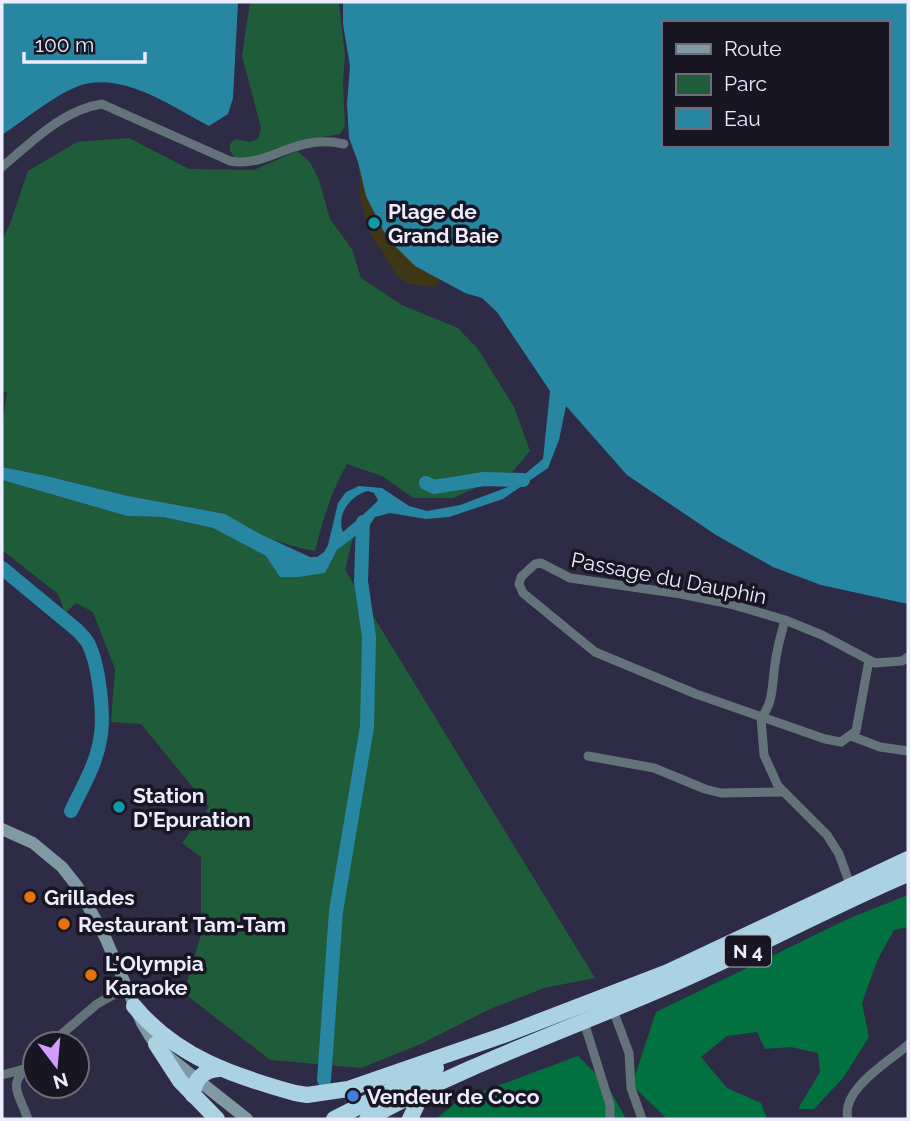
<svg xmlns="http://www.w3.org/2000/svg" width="910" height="1121" viewBox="0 0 910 1121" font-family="Raleway,sans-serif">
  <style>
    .green { fill: #1e5c3a }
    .forest { fill: #00713f }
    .sand { fill: #3f3616 }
    .water { fill: #2786a2; fill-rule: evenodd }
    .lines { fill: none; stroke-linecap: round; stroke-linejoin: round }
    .river { stroke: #2786a2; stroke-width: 14 }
    .street { stroke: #64737a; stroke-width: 9 }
    .secondary { stroke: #809aa4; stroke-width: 12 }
    .highway { stroke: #aad2e2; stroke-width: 16 }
    .culture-dot { fill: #0f9aa8; stroke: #171622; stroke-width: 2.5 }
    .food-dot { fill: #e8710a; stroke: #171622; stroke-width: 2.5 }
    .shop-dot { fill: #3f7fe0; stroke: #171622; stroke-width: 2.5 }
    .labels { text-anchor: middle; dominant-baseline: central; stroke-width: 7; stroke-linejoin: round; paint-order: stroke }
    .shield { fill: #171622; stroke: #adacbc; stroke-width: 2 }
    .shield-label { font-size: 19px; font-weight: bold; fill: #edecfe }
    .poi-label { font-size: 21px; font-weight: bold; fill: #edecfe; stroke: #171622; text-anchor: start }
    .street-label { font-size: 21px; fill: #edecfe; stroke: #171622 }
  </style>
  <rect width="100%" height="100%" fill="#2e2b46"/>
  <g class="green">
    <path d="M250,2H339L345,55L343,81L345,126L340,134L300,141L258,158H235L230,151V144L235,139L250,142L258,139L261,128L242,56Z"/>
    <path d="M129,138L189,169L254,170L297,151L310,162L319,180L330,219L352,249L361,278L402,305L458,328L478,349L514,407L530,451L513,471L453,498H413L382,476L347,464C331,492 323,520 315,551C284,546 257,533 227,524C152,503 78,481 2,467V430L7,392L2,391V240L10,224L28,171L77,142Z"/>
    <path d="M2,480L127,516L163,517L213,528L266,556L325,573L337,550L353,538L345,570L595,978L544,988L488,1010L421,1044L361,1068L270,1060L184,993L201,934V857L182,843L209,807L141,724L111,722L115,669L93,612L76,603L65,613L58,594L2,550Z"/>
  </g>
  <g class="forest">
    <path d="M908,895V927L894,930L878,959L862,1003L869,1037L843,1078L814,1109H798L820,1072L818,1053L791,1047L765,1049L757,1032L727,1036L701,1057L727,1088L761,1103L767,1119H667L632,1085L656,1012L850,918Z"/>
    <path d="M578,1056L607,1085L626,1119H436L459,1100Z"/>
  </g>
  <path class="sand" d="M358,162L366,196L383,230L415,266L440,279L435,287L409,284L397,276L372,236L361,204Z"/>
  <g class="water">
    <path d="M2,2H238L233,98L228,114L209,126C170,106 119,68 74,88C51,98 23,121 2,135Z"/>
    <path d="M343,2H908V604L821,585L773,567L716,535L627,475L566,406L559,440L548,468L503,499L449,517L426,519L390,513L375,517L369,526L337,550L325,573L298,577H280L266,556L213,528L163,517L127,516L2,480V467L47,476L128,496L225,514L260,534L310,557H317L324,552L328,545L338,503L346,492L359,486L382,488L409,506L427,511L460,505L508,487L519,479L543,459L550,391L497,312L482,298L465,293L415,266L391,242L383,230L366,196L358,162L349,138L347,104L350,66L343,24ZM663,23H887V145H663ZM368,491L374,493L378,500C377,503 347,529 343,532C336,514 351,495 368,491Z"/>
  </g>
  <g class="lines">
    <g class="river">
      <path d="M426,483L434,487L484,479L523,480"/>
      <path d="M2,568L77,630C81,634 85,638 88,643C99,664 105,717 100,740C96,765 82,788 71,811"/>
      <path d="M324,1080L336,911L367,727L369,637L361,581L363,522"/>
    </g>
    <g class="street">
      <path d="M2,167C31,143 62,110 102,104L230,161C259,166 278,150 305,144C319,141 331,141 344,144"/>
      <path d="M785,620C781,634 777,649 775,664C772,683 774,702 761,718L764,755L778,786L827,835L839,854L848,879"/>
      <path d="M869,660L856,731L841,742L825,739L696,694L595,652L523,593L519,584L521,577L535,564L541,563L570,578L681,594L730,604L785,620L822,635L875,663L902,661L908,657"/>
      <path d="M851,736L880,747L908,751"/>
      <path d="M588,756L654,768L705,789L721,793L784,792"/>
      <path d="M613,1010L629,1053L631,1088L642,1119"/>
      <path d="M584,1022L610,1105V1119"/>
      <path d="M50,1044L97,1004L127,987"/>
      <path d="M2,1075L24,1069"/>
      <path d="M28,1119C16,1087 7,1085 35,1058"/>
      <path d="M848,1119C840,1090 888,1062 908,1045"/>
    </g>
    <path class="secondary" d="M2,829L33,843L62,867L77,886L105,937L142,1023L151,1038L170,1058L247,1119"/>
    <g class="highway">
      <path d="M134,1006C176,1057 234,1076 295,1093L307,1095L348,1089L504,1035L668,972L908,859"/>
      <path d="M156,1044L180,1081L217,1119"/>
      <path d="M193,1095C194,1079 204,1070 219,1069"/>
      <path d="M334,1119L436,1068"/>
      <path d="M367,1119C465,1065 570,1029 673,984C752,950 828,908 908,874"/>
      <path d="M410,1119L419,1100L431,1092"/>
    </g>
  </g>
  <g class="culture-dot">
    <circle cx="374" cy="223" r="7"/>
    <circle cx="119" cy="807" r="7"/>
  </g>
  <g class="food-dot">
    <circle cx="30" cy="897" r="7"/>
    <circle cx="64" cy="924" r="7"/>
    <circle cx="91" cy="975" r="7"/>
  </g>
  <circle class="shop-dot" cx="353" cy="1096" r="7"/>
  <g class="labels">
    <rect class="shield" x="725" y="935.5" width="46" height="31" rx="5"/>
    <g class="shield-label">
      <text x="748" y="951">N 4</text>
    </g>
    <g class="poi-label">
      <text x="388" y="211">Plage de<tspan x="388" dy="24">Grand Baie</tspan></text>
      <text x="133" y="795">Station<tspan x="133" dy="24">D'Epuration</tspan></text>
      <text x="44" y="897">Grillades</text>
      <text x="78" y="924">Restaurant Tam-Tam</text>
      <text x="105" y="963">L'Olympia<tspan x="105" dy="24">Karaoke</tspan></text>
      <text x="367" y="1096">Vendeur de Coco</text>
    </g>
    <g class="street-label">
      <text transform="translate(669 578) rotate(11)">Passage du Dauphin</text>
    </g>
  </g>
  <rect width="910" height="1121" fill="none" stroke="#edecfe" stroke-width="7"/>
  <rect x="662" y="21" width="228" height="126" fill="#171622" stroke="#6d6c7a" stroke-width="2"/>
  <rect x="676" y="44" width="35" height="10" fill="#809aa4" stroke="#6d6c7a" stroke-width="2"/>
  <text x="724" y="56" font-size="21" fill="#edecfe">Route</text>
  <rect x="676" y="74" width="35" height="21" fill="#1e5c3a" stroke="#6d6c7a" stroke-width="2"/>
  <text x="724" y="91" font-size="21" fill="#edecfe">Parc</text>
  <rect x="676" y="108" width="35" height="21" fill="#2786a2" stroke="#6d6c7a" stroke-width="2"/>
  <text x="724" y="126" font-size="21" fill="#edecfe">Eau</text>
  <g transform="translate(56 1065) rotate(164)"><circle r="33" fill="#171622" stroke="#6d6c7a" stroke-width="2"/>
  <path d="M0-5L12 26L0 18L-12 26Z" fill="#d29dfd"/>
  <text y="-10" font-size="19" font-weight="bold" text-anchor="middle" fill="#edecfe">N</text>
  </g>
  <path d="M24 52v10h121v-10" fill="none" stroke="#edecfe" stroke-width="3.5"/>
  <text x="35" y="52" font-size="21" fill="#edecfe" stroke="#171622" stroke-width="5" paint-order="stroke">100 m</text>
</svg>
